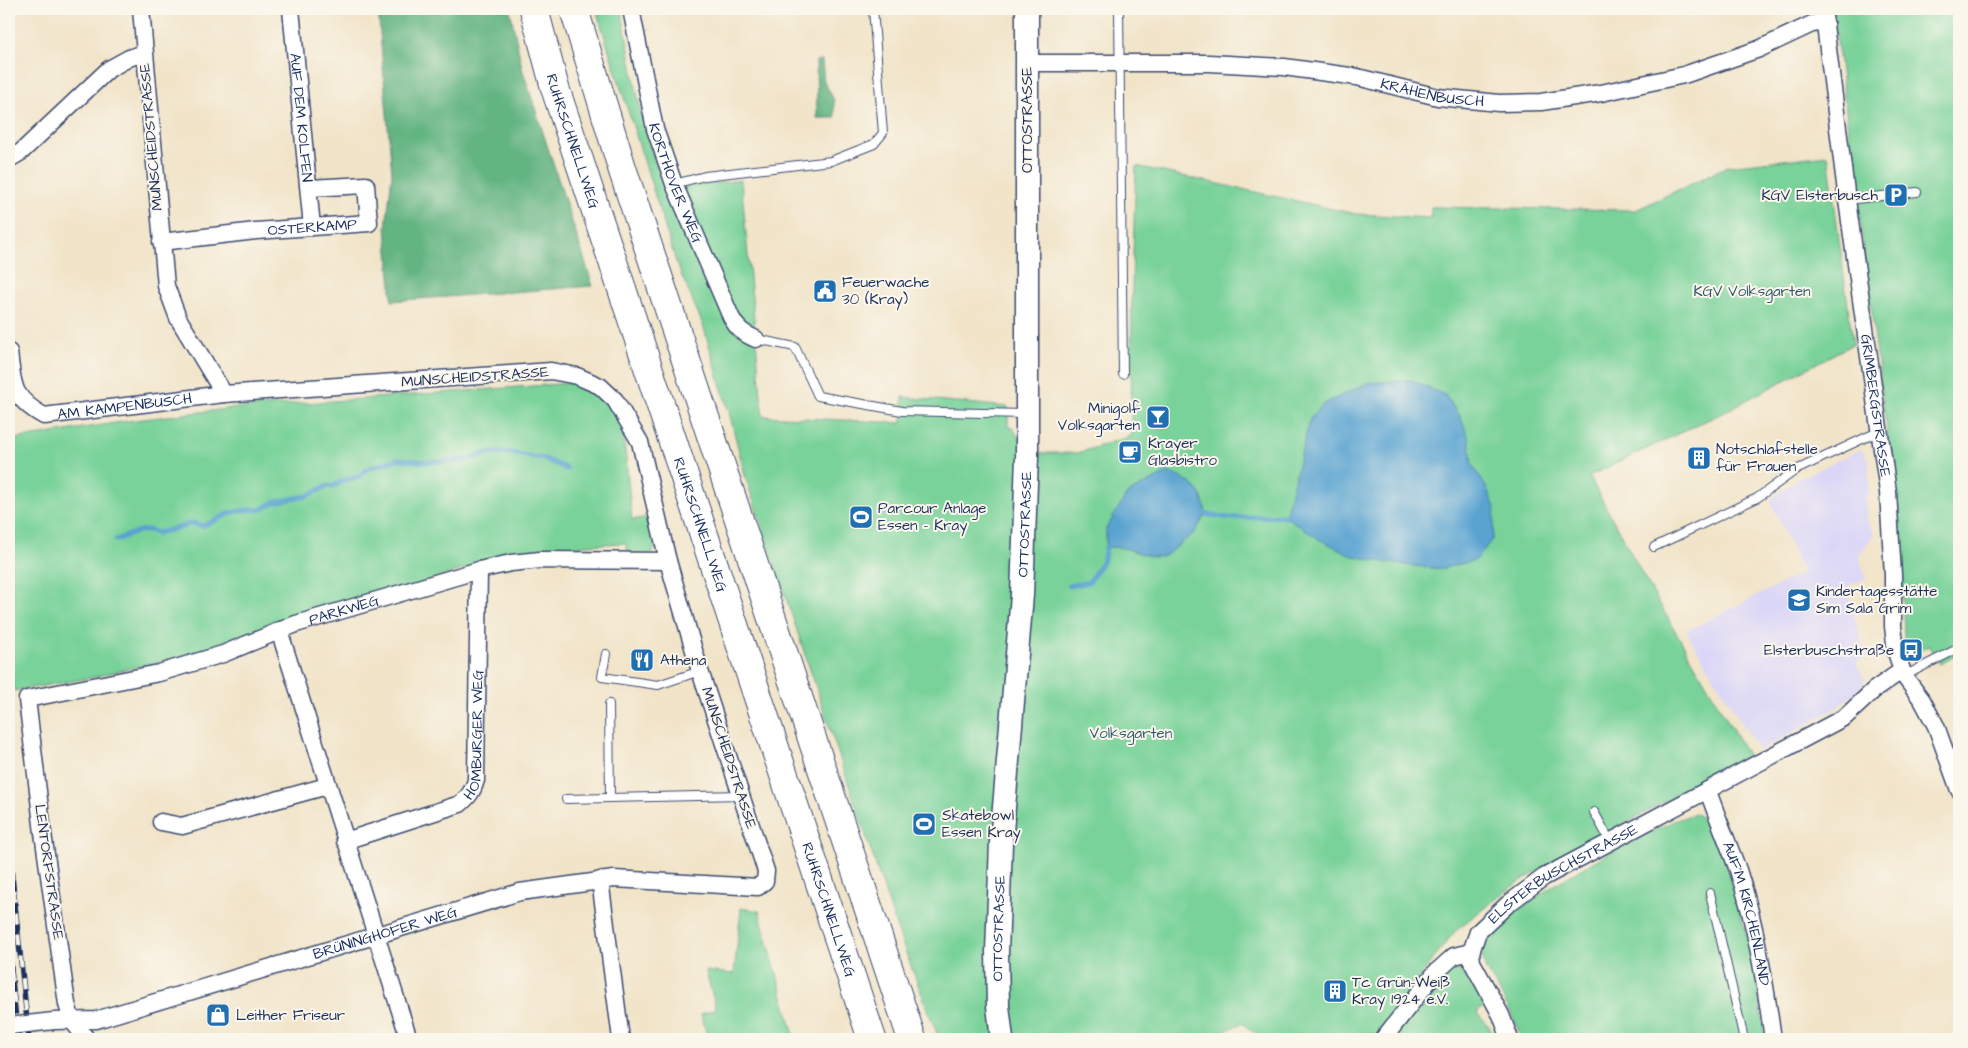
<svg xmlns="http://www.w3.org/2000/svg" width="1968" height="1048" viewBox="0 0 1968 1048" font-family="'Architects Daughter',sans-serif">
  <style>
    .built { fill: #dad6f7 }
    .green { fill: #78d299; stroke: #4a807c }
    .forest { fill: #62b481; stroke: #3e7270 }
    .water { fill: #58a3d0; stroke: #3a6997 }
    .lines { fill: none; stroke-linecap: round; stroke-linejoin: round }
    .stream { stroke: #58a3d0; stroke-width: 5 }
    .lane-casing { stroke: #3b4a6e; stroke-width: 10 }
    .street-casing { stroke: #3b4a6e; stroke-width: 19 }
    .secondary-casing { stroke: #3b4a6e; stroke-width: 25 }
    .highway-casing { stroke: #3b4a6e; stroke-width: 30 }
    .lane { stroke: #fff; stroke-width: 8 }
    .street { stroke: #fff; stroke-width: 16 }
    .secondary { stroke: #fff; stroke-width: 22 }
    .highway { stroke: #fff; stroke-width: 28 }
    .rail-casing { stroke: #1b2f5e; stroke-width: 5.5 }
    .rail { stroke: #fbf7ec; stroke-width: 4; stroke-dasharray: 11; stroke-linecap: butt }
    .street-bridge-casing { stroke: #3b4a6e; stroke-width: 19; stroke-linecap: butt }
    .street-bridge { stroke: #fff; stroke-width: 16 }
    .labels { text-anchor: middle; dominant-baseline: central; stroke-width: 4; stroke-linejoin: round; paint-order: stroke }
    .street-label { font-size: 15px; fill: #1b2f5e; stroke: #fbf7ec }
    .poi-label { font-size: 15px; fill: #1b2f5e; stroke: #fbf7ec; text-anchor: start }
    .park-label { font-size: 15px; fill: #32586d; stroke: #fbf7ec }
  </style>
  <rect width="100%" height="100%" fill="#fbf7ec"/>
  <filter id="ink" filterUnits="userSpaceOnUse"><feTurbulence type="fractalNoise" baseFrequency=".02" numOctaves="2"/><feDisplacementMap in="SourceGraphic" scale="10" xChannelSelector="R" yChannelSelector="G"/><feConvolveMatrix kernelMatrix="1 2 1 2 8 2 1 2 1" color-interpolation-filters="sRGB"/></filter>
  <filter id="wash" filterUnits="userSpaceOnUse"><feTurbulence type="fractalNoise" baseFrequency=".0096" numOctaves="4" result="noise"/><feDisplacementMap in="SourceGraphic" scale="20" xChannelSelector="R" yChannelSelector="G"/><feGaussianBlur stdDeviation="1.12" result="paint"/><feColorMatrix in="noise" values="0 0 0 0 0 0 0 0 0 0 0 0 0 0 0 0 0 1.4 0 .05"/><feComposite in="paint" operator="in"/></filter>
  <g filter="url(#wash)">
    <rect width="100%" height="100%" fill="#f1e4c9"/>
    <path class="built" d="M1862,449L1869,462V495L1865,496L1867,521L1874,533L1859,556L1866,579L1850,584L1848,594L1866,658L1856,662L1865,681L1858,690L1838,707L1759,751L1686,631L1803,573L1770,500L1796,480Z"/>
    <g class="green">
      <path d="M596,9H621C633,65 641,139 667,189L741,180L763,416L902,423L903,397L1008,407V427L1013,428L1028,453H1078L1131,436L1132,283L1136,166L1356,214L1431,218V207L1636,210L1728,166L1828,155L1853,344L1722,413L1589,476L1644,577L1748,756L1517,883L1457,929L1432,960L1376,1039H1263L1242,1023L1208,1039H939L901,940L746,479L730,416L703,325L676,262Z"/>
      <path d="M1833,9H1959V654L1940,664L1930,646L1911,654L1904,635L1899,527Z"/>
      <path d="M572,383C589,390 608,401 619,417C624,424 630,504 632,520L652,516C655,529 661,542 652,553L629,555L625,543L586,545L506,556L221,647L90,678L14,691L9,661V440L127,421L226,409Z"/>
      <path d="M1696,814L1707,820L1717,831L1755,965L1765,1039H1521C1516,1022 1507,1006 1499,991C1492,978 1480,966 1483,950C1488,914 1660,820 1696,814Z"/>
      <path d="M741,908L759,911L795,1039H708L701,1014L716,1009L706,971L734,974Z"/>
      <path d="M1448,969C1467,967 1477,993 1484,1006L1477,1012L1490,1028L1494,1039H1390Z"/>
    </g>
    <g class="forest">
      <path d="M378,9H510L522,68L593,286L392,301L386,227L392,174Z"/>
      <path d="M822,60L824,81L834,100L835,118H817L816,61Z"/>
    </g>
    <g class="water">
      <path d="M1411,380L1445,395L1460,416L1469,438L1472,464L1485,485L1495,507L1493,538L1476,560L1441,569L1388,563L1353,556L1319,539L1285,516L1310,419L1322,405L1367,383Z"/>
      <path d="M1168,472C1191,482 1202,486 1206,514L1195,532L1165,556L1152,557L1124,548L1106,547V529L1127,494Z"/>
    </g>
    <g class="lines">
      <g class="stream">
        <path d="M1206,514L1228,518L1285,516"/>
        <path d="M116,540L139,531L150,530L157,533L182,527L191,523L203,526L233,512L253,509L260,510L275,502L307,496L327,486L332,487L344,480L358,477L367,469L398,459L427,462L468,460L487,453H511L545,459L567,469"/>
        <path d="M1069,586L1089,582L1104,559L1106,547"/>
      </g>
    </g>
  </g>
  <g filter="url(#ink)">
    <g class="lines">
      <g class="lane-casing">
        <g id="lane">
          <path d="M1119,9L1123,374"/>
          <path d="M674,184L705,176L831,161L874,144L883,133L873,9"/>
          <path d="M1847,200L1917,192"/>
          <path d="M756,339L795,347L818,396L902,411L1024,414"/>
          <path d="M1654,547L1757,498L1796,470L1871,435L1880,434"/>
          <path d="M606,654L602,677L658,685L700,671"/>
          <path d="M1904,676L1959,648"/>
          <path d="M609,704L610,798"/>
          <path d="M566,799L741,795"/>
          <path d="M1594,812L1610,841"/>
          <path d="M1710,893L1744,1039"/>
        </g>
      </g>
      <g class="street-casing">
        <g id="street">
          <path id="s1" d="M291,9L312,227"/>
          <path id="s2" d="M631,9L655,129L674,184L731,317C737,329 744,334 756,339"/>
          <path id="s3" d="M1823,9L1847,200L1888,492L1893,575V626L1896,652L1904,676L1922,700L1936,726L1959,790"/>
          <path id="s4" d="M1027,63H1209L1284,67L1357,77L1438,97L1499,103L1541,102L1601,93L1684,75L1759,49L1812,24L1825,22"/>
          <path d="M9,159L21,152L109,69L129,58L144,53"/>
          <path id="s5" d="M161,242L256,231L369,223L366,185L309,188"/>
          <path id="s6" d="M9,352C13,386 12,398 44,416L224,394"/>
          <path d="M279,630L409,1039"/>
          <path id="s7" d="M1708,791C1717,817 1728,843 1738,870C1756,924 1765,983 1773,1039"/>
          <path d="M161,822L182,826L327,786"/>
          <path id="s8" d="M345,841L460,804C469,796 473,791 476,780L479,570"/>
          <path d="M600,880L621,1039"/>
          <path id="s9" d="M54,1021L96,1020L520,892L614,879L758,887L765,881L766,871L700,671L668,561L640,442L615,400L600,386L577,376L551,371L224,394L178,318L166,286L141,9"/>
          <path id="s10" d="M87,1039L72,1021L67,1004L43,833L27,699L159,673L223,654L296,624L479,570L511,563L540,560L668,561"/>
          <path d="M1383,1039L1435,973L1454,956L1471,952"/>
          <path id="s11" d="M1510,1039L1501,1015L1472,962L1471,952L1478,932L1508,904L1544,877L1845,717L1874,690L1901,671"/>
        </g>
      </g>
      <g class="secondary-casing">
        <g id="secondary">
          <path id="s12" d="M1002,1039L998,1006L997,952L1001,843L1022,595L1027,456V9"/>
        </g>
      </g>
      <g class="highway-casing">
        <g id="highway">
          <path id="s13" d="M534,9L555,88L872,1039"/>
          <path d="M574,9L622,168L912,1039"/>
        </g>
      </g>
      <use href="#lane" class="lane"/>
      <use href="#street" class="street"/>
      <use href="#secondary" class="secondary"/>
      <use href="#highway" class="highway"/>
      <g class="rail-casing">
        <g id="rail">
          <path d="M9,847L29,1039"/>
          <path d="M9,949L18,1039"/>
        </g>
      </g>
      <use href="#rail" class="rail"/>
      <g class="street-bridge-casing">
        <path id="street-bridge" d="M9,1026L54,1021"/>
      </g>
      <use href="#street-bridge" class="street-bridge"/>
    </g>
  </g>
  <defs>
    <g id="parking-square" transform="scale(1.25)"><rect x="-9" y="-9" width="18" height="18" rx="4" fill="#1f6fb2" stroke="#fbf7ec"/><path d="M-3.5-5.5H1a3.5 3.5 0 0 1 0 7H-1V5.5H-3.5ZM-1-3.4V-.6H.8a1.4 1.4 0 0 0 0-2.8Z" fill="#fff"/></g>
    <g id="civic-square" transform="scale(1.25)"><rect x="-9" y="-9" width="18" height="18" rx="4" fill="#1f6fb2" stroke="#fbf7ec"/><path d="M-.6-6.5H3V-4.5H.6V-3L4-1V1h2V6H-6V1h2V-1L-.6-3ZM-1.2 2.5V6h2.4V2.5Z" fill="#fff"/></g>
    <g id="bar-square" transform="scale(1.25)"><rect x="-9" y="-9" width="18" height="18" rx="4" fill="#1f6fb2" stroke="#fbf7ec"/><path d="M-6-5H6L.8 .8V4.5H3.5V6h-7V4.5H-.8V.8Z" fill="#fff"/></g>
    <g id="cafe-square" transform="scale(1.25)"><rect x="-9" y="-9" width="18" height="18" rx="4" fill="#1f6fb2" stroke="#fbf7ec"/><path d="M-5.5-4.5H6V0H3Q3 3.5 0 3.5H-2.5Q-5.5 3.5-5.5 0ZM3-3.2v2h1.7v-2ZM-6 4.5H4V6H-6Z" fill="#fff"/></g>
    <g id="building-square" transform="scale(1.25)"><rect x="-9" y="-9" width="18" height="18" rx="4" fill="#1f6fb2" stroke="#fbf7ec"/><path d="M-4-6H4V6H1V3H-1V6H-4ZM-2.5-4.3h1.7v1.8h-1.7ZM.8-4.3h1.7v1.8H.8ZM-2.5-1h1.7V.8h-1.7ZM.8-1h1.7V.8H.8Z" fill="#fff"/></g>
    <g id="stadium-square" transform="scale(1.25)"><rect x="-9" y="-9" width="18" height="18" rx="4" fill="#1f6fb2" stroke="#fbf7ec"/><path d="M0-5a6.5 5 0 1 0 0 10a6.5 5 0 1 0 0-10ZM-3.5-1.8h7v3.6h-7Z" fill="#fff"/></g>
    <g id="school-square" transform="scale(1.25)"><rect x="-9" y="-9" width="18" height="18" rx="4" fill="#1f6fb2" stroke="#fbf7ec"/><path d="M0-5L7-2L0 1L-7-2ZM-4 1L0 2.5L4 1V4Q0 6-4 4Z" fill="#fff"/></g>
    <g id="bus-square" transform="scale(1.25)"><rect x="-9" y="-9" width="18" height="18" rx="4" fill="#1f6fb2" stroke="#fbf7ec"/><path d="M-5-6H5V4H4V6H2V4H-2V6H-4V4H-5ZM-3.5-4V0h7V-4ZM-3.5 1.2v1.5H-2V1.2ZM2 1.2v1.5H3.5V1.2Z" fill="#fff"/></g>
    <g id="restaurant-square" transform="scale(1.25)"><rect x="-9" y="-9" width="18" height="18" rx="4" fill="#1f6fb2" stroke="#fbf7ec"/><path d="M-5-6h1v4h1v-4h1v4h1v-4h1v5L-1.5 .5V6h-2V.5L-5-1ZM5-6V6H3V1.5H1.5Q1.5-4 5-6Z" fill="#fff"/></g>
    <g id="shop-square" transform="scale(1.25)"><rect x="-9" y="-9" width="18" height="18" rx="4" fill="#1f6fb2" stroke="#fbf7ec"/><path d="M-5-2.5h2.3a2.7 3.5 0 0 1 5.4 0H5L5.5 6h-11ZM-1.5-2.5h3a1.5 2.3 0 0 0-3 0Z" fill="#fff"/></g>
  </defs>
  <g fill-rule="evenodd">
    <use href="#parking-square" x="1896" y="195"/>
    <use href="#civic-square" x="825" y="291"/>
    <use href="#bar-square" x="1158" y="417"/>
    <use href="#cafe-square" x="1130" y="452"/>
    <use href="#building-square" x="1699" y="458"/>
    <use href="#stadium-square" x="861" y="517"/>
    <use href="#school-square" x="1799" y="600"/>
    <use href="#bus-square" x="1911" y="650"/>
    <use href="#restaurant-square" x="642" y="660"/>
    <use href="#stadium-square" x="924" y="824"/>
    <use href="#building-square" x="1335" y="991"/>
    <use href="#shop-square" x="218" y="1015"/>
  </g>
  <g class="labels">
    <g class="street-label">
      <text stroke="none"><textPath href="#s4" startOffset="408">KRÄHENBUSCH</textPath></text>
      <text stroke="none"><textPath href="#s1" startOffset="109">AUF DEM KOLFEN</textPath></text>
      <text transform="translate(1027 120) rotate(-90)">OTTOSTRASSE</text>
      <text transform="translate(151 137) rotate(-95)">MUNSCHEIDSTRASSE</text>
      <text stroke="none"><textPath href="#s13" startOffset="138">RUHRSCHNELLWEG</textPath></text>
      <text stroke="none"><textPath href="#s2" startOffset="180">KORTHOVER WEG</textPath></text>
      <text stroke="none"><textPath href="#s5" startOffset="152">OSTERKAMP</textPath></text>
      <text transform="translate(475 377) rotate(-4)">MUNSCHEIDSTRASSE</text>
      <text stroke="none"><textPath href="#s6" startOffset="159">AM KAMPENBUSCH</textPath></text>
      <text stroke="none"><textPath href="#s3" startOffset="400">GRIMBERGSTRASSE</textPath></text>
      <text stroke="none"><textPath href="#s13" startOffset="542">RUHRSCHNELLWEG</textPath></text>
      <text stroke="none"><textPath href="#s12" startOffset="516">OTTOSTRASSE</textPath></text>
      <text stroke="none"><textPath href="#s10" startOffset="679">PARKWEG</textPath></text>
      <text stroke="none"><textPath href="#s8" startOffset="195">HOMBURGER WEG</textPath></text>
      <text transform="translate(729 758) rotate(72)">MUNSCHEIDSTRASSE</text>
      <text transform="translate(49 872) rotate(82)">LENTORFSTRASSE</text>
      <text stroke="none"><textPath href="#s11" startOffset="221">ELSTERBUSCHSTRASSE</textPath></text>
      <text stroke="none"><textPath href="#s13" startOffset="948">RUHRSCHNELLWEG</textPath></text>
      <text stroke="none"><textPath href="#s7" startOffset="129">AUF'M KIRCHENLAND</textPath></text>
      <text stroke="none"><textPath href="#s12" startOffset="111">OTTOSTRASSE</textPath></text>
      <text stroke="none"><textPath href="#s9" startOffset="344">BRÜNINGHOFER WEG</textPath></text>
    </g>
    <g class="poi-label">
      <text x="1878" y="195" text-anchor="end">KGV Elsterbusch</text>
      <text x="842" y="282">Feuerwache<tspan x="842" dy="17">30 (Kray)</tspan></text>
      <text x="1140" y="408" text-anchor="end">Minigolf<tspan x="1140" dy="17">Volksgarten</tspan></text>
      <text x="1148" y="443">Krayer<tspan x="1148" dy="17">Glasbistro</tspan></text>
      <text x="1716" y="449">Notschlafstelle<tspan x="1716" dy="17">für Frauen</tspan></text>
      <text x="878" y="508">Parcour Anlage<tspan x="878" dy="17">Essen - Kray</tspan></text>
      <text x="1816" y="591">Kindertagesstätte<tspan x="1816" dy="17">Sim Sala Grim</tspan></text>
      <text x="1894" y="650" text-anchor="end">Elsterbuschstraße</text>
      <text x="660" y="660">Athena</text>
      <text x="942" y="815">Skatebowl<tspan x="942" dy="17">Essen Kray</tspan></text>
      <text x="1352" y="982">Tc Grün-Weiß<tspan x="1352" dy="17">Kray 1924 e.V.</tspan></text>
      <text x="236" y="1015">Leither Friseur</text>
    </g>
    <g class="park-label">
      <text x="1752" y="291">KGV Volksgarten</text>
      <text x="1131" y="733">Volksgarten</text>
    </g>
  </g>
  <rect width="1968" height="1048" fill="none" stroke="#fbf7ec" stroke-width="30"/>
</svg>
